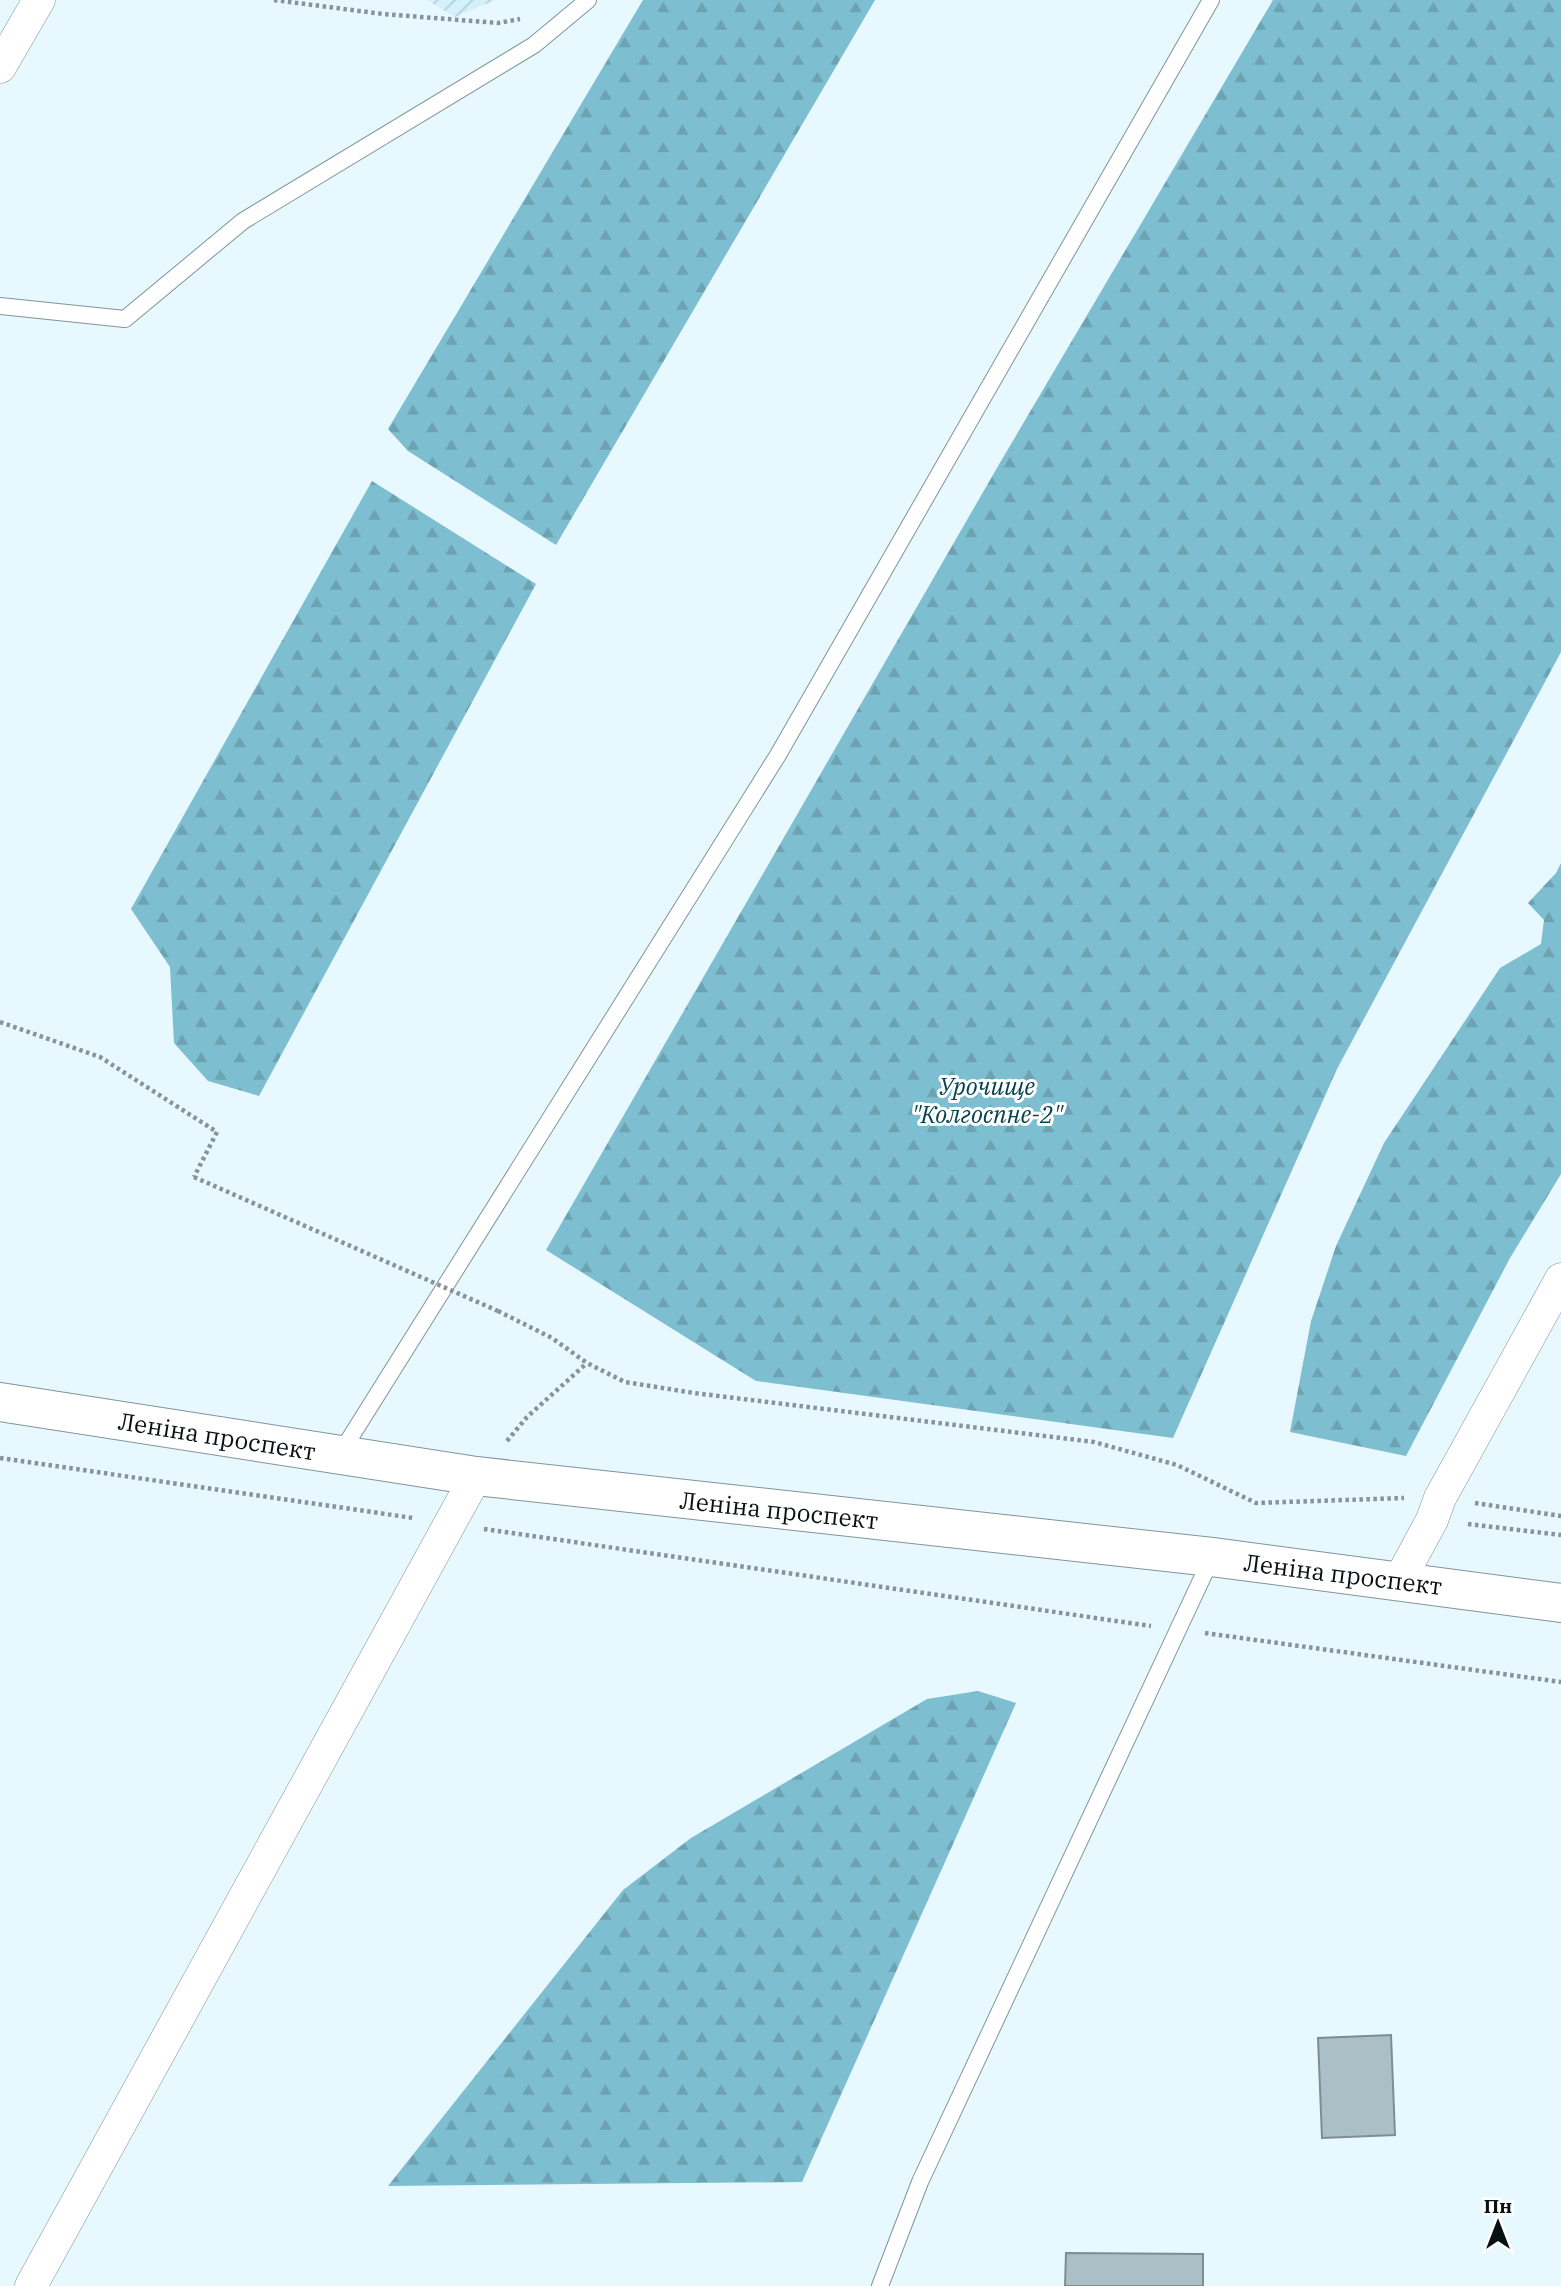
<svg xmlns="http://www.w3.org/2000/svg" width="1561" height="2286" viewBox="0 0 1561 2286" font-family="'IBM Plex Serif',serif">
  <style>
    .industrial { fill: url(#industrial-furrows) }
    .forest { fill: url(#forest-firs) }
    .building { fill: #abc0c6; stroke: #7b8e94; stroke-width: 2 }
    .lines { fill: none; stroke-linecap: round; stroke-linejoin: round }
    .lane-casing { stroke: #81949a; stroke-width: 18 }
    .street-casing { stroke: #81949a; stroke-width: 33 }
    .secondary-casing { stroke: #81949a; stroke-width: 40 }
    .path { stroke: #879398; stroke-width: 4.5; stroke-dasharray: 3.5 3.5; stroke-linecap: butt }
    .lane { stroke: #fff; stroke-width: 16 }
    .street { stroke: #fff; stroke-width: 32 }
    .secondary { stroke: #fff; stroke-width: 38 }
    .path-bridge { stroke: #879398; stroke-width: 4.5; stroke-dasharray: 3.5 3.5; stroke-linecap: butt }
    .labels { text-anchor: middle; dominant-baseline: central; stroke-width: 6; stroke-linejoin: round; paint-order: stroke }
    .park-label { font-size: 24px; font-style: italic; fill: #054250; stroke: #fff }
    .street-label { font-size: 24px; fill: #091012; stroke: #fff }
  </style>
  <defs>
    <pattern id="industrial-furrows" width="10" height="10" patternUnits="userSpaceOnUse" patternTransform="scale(1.75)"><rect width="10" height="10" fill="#d3f1fa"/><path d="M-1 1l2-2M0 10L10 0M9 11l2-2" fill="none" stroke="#b4ced5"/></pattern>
    <pattern id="forest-firs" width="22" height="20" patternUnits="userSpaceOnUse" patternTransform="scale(1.75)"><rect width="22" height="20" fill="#7ebed1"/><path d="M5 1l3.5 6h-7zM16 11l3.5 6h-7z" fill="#6ca2b2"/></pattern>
  </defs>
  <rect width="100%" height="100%" fill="#e7f8fe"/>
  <path class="industrial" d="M427,0H495L455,17Z"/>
  <g class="forest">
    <path d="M643,0H875L556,545L408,451L388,429Z"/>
    <path d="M1273,0H1561V652L1337,1069L1173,1438L756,1381L546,1250L1001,461Z"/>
    <path d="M372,481L536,584L259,1096L208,1081L174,1043L170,967L131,909Z"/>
    <path d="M1561,863V1174L1510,1258L1406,1456L1290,1432L1311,1321L1336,1246L1384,1143L1500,968L1541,944L1544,920L1528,903L1556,873Z"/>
    <path d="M978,1691L1016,1703L802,2182L388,2186L623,1890L691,1838L927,1699Z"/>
  </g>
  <g class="building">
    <path d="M1391,2035L1395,2135L1322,2138L1318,2038Z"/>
    <path d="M1066,2253L1203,2254V2286H1065Z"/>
  </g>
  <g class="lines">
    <g class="lane-casing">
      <g id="lane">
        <path d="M0,306L125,319L243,221L534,45L588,0"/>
        <path d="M340,1454L778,755L1211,0"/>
        <path d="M880,2286L920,2182L1212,1557"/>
      </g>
    </g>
    <g class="street-casing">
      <g id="street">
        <path d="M0,67L39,0"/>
        <path d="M1399,1581L1432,1520L1440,1498L1561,1279"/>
        <path d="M31,2286L476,1476"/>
      </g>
    </g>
    <g class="secondary-casing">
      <path id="secondary" d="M0,1402L476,1476L1212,1557L1561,1603"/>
    </g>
    <g class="path">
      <path d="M274,0L383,14L498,23L520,19"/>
      <path d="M0,1022L100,1057L217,1132L194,1177"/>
      <path d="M498,1311L552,1338L587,1363L625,1382L694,1393L1094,1442L1177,1465L1256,1503L1404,1498"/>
      <path d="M507,1441L527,1417L587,1363"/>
      <path d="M0,1458L413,1518"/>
      <path d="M1475,1503L1561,1516"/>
      <path d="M1468,1524L1561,1535"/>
      <path d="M484,1529L1151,1626"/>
      <path d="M1205,1633L1561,1682"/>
    </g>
    <use href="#lane" class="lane"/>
    <use href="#street" class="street"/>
    <use href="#secondary" class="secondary"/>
    <path class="path-bridge" d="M194,1177L498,1311"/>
  </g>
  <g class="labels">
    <g class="park-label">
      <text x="987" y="1086">Урочище<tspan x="987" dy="28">"Колгоспне-2"</tspan></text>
    </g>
    <g class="street-label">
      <text transform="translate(217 1436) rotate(9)">Леніна проспект</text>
      <text transform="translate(779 1510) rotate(6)">Леніна проспект</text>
      <text transform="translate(1343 1574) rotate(7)">Леніна проспект</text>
    </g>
  </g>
  <g transform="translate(1498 2223)" stroke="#ffffff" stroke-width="5" paint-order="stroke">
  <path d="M0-5L12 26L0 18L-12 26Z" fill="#091012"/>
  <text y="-10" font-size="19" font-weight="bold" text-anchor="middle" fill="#091012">Пн</text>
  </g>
</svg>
